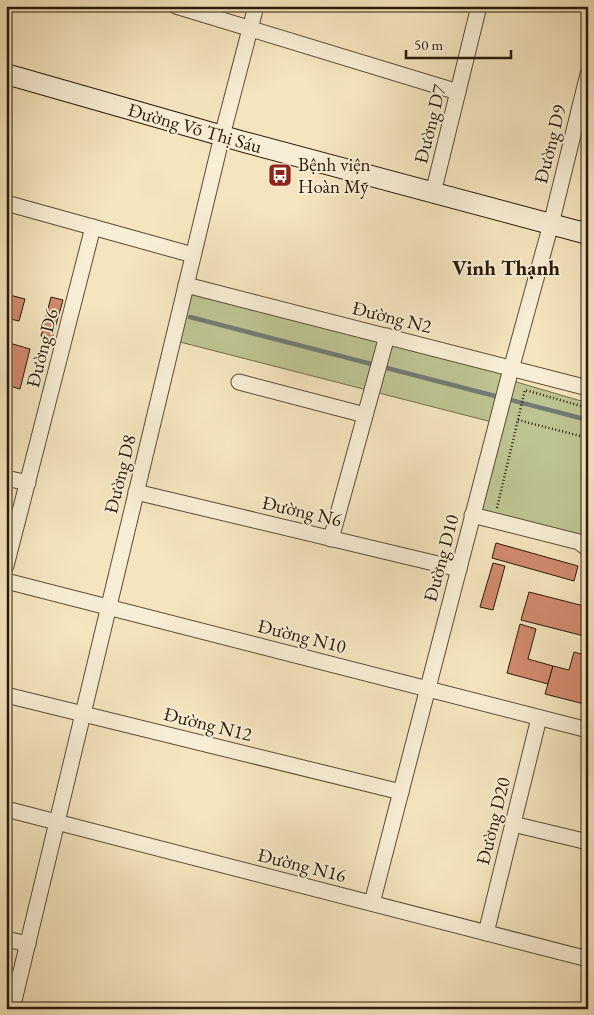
<svg xmlns="http://www.w3.org/2000/svg" width="594" height="1015" viewBox="0 0 594 1015" font-family="'EB Garamond',serif">
  <style>
    .green { fill: #bdc491; stroke: #726f4c }
    .lines { fill: none; stroke-linecap: round; stroke-linejoin: round }
    .stream { stroke: #727b75; stroke-width: 4.5 }
    .building { fill: #d2896f; stroke: #281a08 }
    .street-casing { stroke: #5b4d36; stroke-width: 17 }
    .secondary-casing { stroke: #281a08; stroke-width: 22 }
    .path { stroke: #281a08; stroke-width: 2.5; stroke-dasharray: 1 2.5; stroke-linecap: butt }
    .street { stroke: #f8eed5; stroke-width: 15 }
    .secondary { stroke: #f8eed5; stroke-width: 20 }
    .labels { text-anchor: middle; dominant-baseline: central; stroke-width: 4; stroke-linejoin: round; paint-order: stroke }
    .street-label { font-size: 19px; fill: #281a08; stroke: #f8eed5 }
    .poi-label { font-size: 19px; fill: #281a08; stroke: #f8eed5; text-anchor: start }
    .quarter-label { font-size: 21px; font-weight: bold; fill: #281a08; stroke: #f8eed5 }
  </style>
  <rect width="100%" height="100%" fill="#f5e5be"/>
  <filter id="stains"><feTurbulence type="fractalNoise" baseFrequency=".004" numOctaves="4"/><feColorMatrix values="0 0 0 0 .2 0 0 0 0 .09 0 0 0 0 .02 0 0 0 .5 -.17"/></filter>
  <radialGradient id="worn" r=".72"><stop offset=".6" stop-color="#630" stop-opacity="0"/><stop offset="1" stop-color="#630" stop-opacity=".3"/></radialGradient>
  <g class="green">
    <path d="M188,290L507,365L492,422L176,341Z"/>
    <path d="M513,381L588,403V542L479,512Z"/>
  </g>
  <g class="lines">
    <path class="stream" d="M190,317L588,420"/>
  </g>
  <g class="building">
    <path d="M6,294L25,299L19,321L6,318Z"/>
    <path d="M51,297L63,300L52,339L41,336Z"/>
    <path d="M6,342L30,349L20,389L6,385Z"/>
    <path d="M496,543L578,566L574,581L492,558Z"/>
    <path d="M493,563L505,566L493,610L480,607Z"/>
    <path d="M529,592L588,607V637L521,620Z"/>
    <path d="M520,624L536,629L528,659L553,666L548,684L507,673Z"/>
    <path d="M574,652L588,656V705L545,694L553,666L569,670Z"/>
  </g>
  <g class="lines">
    <g class="street-casing">
      <g id="street">
        <path d="M176,6L458,92"/>
        <path d="M433,193L479,6"/>
        <path d="M6,203L193,255"/>
        <path d="M186,285L588,388"/>
        <path d="M239,382L365,415"/>
        <path d="M6,478L28,483"/>
        <path d="M136,492L459,569"/>
        <path d="M472,515L579,542L588,549"/>
        <path d="M331,539L387,336"/>
        <path d="M6,566L93,227"/>
        <path d="M6,581L588,730"/>
        <path d="M6,695L401,792"/>
        <path d="M6,809L588,959"/>
        <path d="M513,824L588,842"/>
        <path d="M372,903L507,384L551,224L588,74"/>
        <path d="M486,933L539,718"/>
        <path d="M6,939L28,944"/>
        <path d="M12,1009L222,136L256,6"/>
      </g>
    </g>
    <g class="secondary-casing">
      <path id="secondary" d="M6,74L244,142L588,234"/>
    </g>
    <g class="path">
      <path d="M518,420L588,438"/>
      <path d="M497,508L525,390L588,408"/>
    </g>
    <use href="#street" class="street"/>
    <use href="#secondary" class="secondary"/>
  </g>
  <defs>
    <g id="bus-square" transform="scale(1.25)"><rect x="-9" y="-9" width="18" height="18" rx="4" fill="#8f2418" stroke="#f8eed5"/><path d="M-5-6H5V4H4V6H2V4H-2V6H-4V4H-5ZM-3.5-4V0h7V-4ZM-3.5 1.2v1.5H-2V1.2ZM2 1.2v1.5H3.5V1.2Z" fill="#fff"/></g>
  </defs>
  <g fill-rule="evenodd">
    <use href="#bus-square" x="280" y="175"/>
  </g>
  <g class="labels">
    <g class="street-label">
      <text transform="translate(430 124) rotate(-76)">Đường D7</text>
      <text transform="translate(195 128) rotate(16)">Đường Võ Thị Sáu</text>
      <text transform="translate(550 144) rotate(-76)">Đường D9</text>
      <text transform="translate(392 317) rotate(14)">Đường N2</text>
      <text transform="translate(42 348) rotate(-76)">Đường D6</text>
      <text transform="translate(120 474) rotate(-76)">Đường D8</text>
      <text transform="translate(302 511) rotate(13)">Đường N6</text>
      <text transform="translate(441 558) rotate(-75)">Đường D10</text>
      <text transform="translate(302 636) rotate(14)">Đường N10</text>
      <text transform="translate(208 724) rotate(14)">Đường N12</text>
      <text transform="translate(493 821) rotate(-76)">Đường D20</text>
      <text transform="translate(302 865) rotate(14)">Đường N16</text>
    </g>
    <g class="poi-label">
      <text x="298" y="164">Bệnh viện<tspan x="298" dy="22">Hoàn Mỹ</tspan></text>
    </g>
    <g class="quarter-label">
      <text x="506" y="267">Vinh Thạnh</text>
    </g>
  </g>
  <rect width="594" height="1015" fill="none" stroke="#f5e5be" stroke-width="25"/>
  <rect x="8" y="8" width="579" height="1000" fill="none" stroke="#281a08" stroke-width="2.5"/>
  <rect x="12" y="12" width="569" height="990" fill="none" stroke="#281a08"/>
  <path d="M406 50v8h105v-8" fill="none" stroke="#281a08" stroke-width="2.5"/>
  <text x="414" y="50" font-size="15" fill="#281a08" stroke="#f8eed5" stroke-width="4" paint-order="stroke">50 m</text>
  <rect width="100%" height="100%" filter="url(#stains)"/>
  <rect width="100%" height="100%" fill="url(#worn)"/>
</svg>
